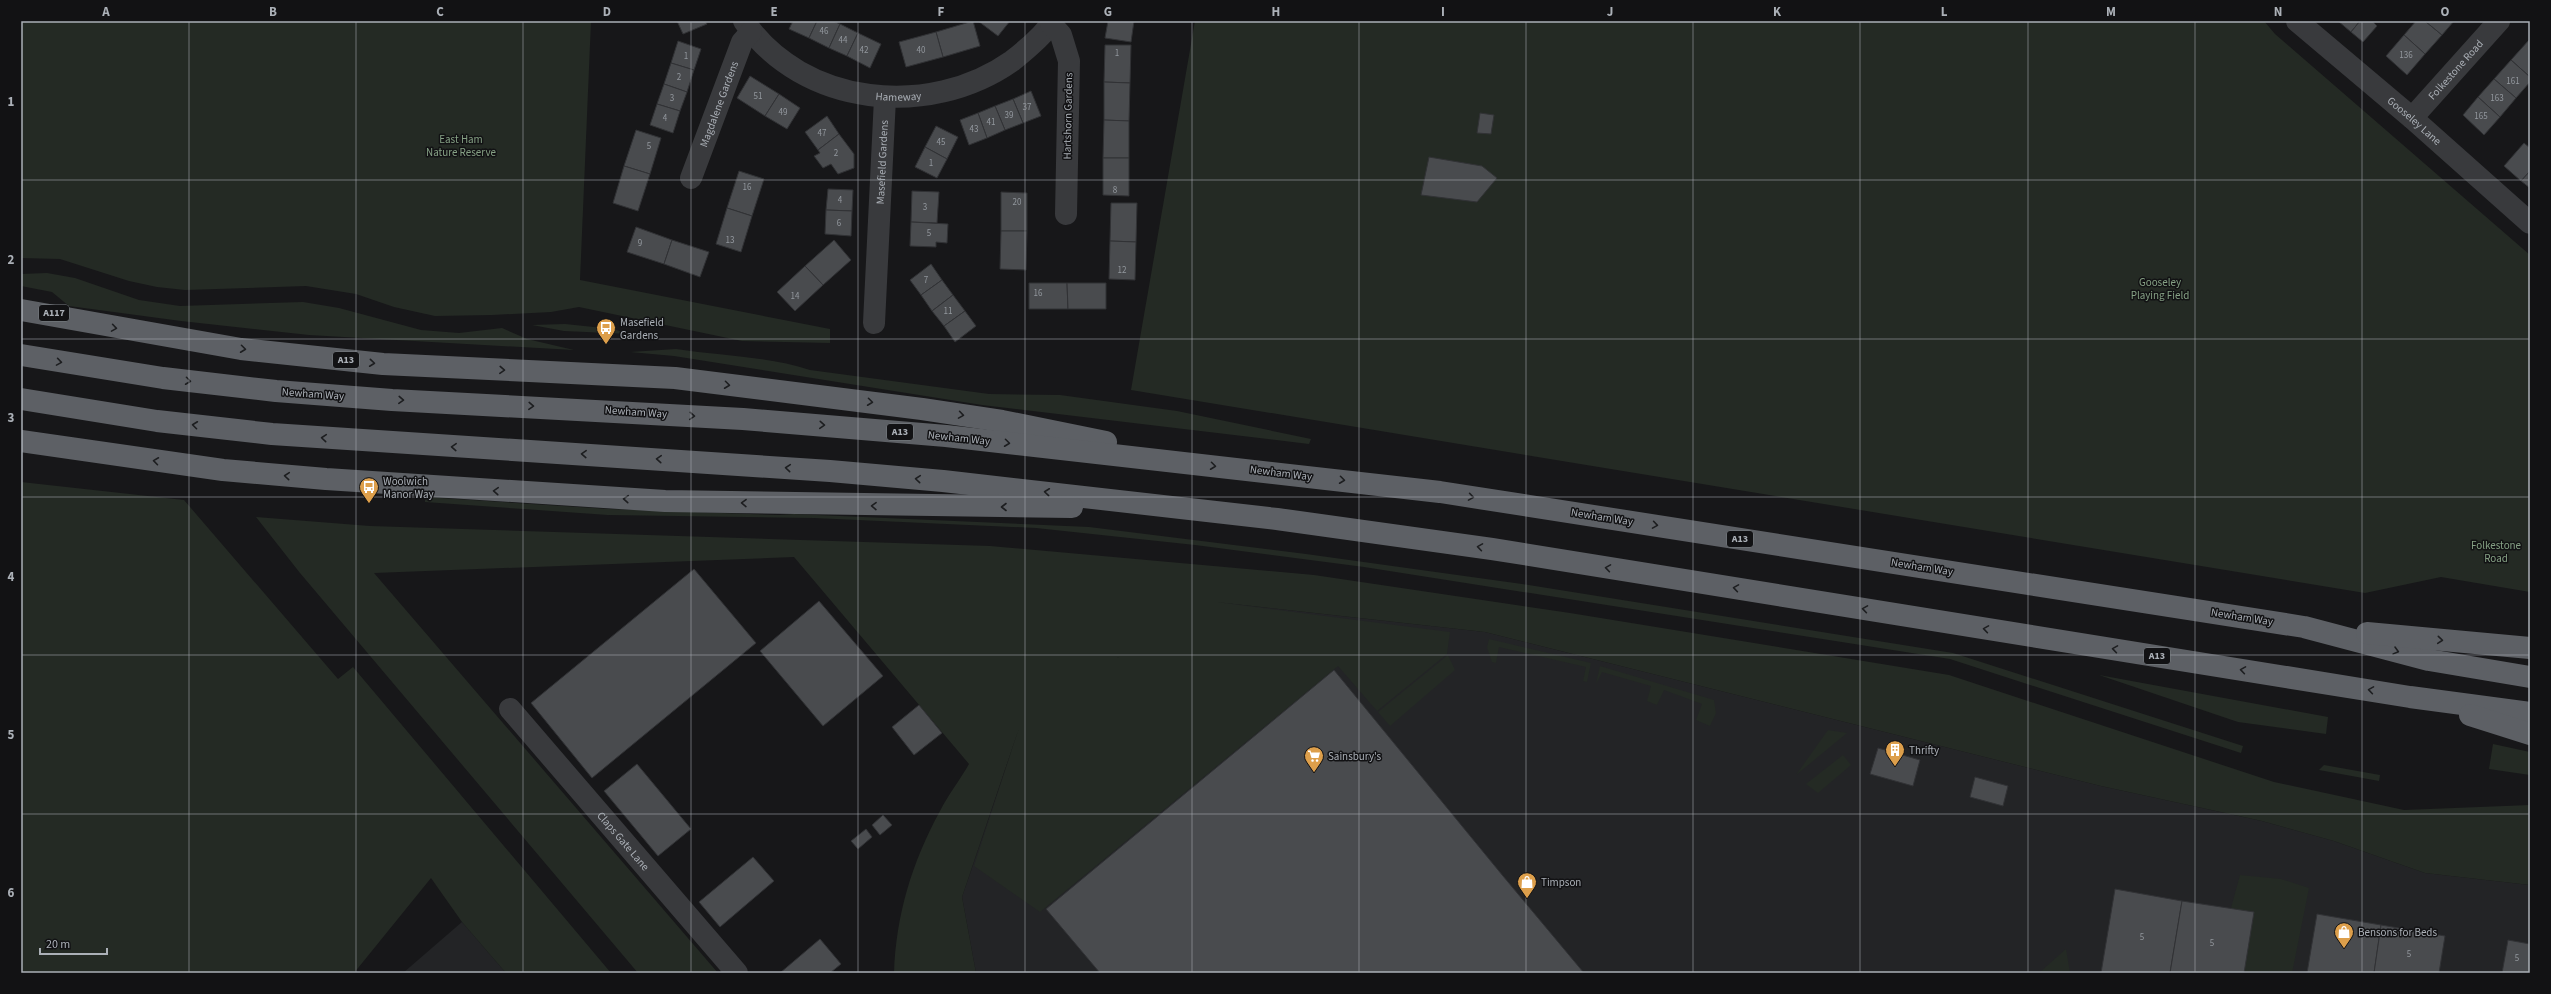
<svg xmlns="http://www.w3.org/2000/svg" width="2551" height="994" viewBox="0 0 2551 994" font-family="'Source Sans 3',sans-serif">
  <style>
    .built { fill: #232426 }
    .green { fill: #242a24 }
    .building { fill: #494b4e; stroke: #313235 }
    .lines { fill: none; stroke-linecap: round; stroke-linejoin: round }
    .minor { stroke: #393a3d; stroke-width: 22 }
    .trunk { stroke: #5d6065; stroke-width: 22 }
    .oneway { stroke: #1d1e20 }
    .grid { fill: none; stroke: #abb0b7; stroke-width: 1; stroke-opacity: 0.55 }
    .labels { text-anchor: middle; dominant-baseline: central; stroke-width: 3; stroke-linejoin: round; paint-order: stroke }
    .number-label { font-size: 9px; fill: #92979d }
    .shield { fill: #121214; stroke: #7d8186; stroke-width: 1 }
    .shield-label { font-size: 10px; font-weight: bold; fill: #abb0b7 }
    .street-label { font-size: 11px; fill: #abb0b7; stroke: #121214 }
    .park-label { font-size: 11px; fill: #85a084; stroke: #121214 }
    .poi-label { font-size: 11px; fill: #abb0b7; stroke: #121214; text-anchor: start }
    .neatline { fill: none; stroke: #abb0b7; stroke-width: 1.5 }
    .grid-label { font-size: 13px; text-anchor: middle; font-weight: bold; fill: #abb0b7 }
  </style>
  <rect width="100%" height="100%" fill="#171719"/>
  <g class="built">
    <path d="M1216,602L1485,632L2101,786L2262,821L2334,841L2425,873L2530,885V973H976L962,897L1026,709Z"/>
    <path d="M462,922L506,973H403Z"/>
  </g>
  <g class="green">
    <path d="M21,21H591L580,280L830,329V343L742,341L579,307L551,312L492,315L435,316L394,307L356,294L306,286L185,290L157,287L129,281L60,259L21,258Z"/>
    <path d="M1195,21H2264L2275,34L2530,255V592L2441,577L2365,593L1131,390Z"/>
    <path d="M47,273L75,278L139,300L180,306L303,302L339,308L421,330L459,333L502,328L527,339L574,350L309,335L181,321L69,306L52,292L21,286V274Z"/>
    <path d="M565,324L613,329L630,334L564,331L532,325Z"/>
    <path d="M676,349C721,356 767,356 810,370L989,394L1060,395L1177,411L1311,439L1309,444L982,405L674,356L630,352Z"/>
    <path d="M21,482L184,500L338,679L353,667L611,973H506L462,922L431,878L354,973H21Z"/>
    <path d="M425,497L609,509L779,515L794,514L1089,527L1306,554L1522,584L1953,653L2243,746L2241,753L1950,659L1364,567L1195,545L1036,528L814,518L608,515L425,502Z"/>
    <path d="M256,517L370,526L990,546L1314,575L1570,613L1949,675L2274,782L2404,810L2530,805V885L2425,873L2334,841L2262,821L2101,786L1485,632L1216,602L1117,658L1216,602L1450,632L1447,654L1377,711L1338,666L1040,912L974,866L1019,728L962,897L976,973H894C896,915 912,862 940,811C948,795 960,780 969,764L794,557L374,573L718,973H638L300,573Z"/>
    <path d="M1489,639L1591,663L1587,682L1583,681L1586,667L1499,647L1496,663L1492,662L1487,647Z"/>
    <path d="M1448,655L1455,670L1390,726L1378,712Z"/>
    <path d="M1600,666L1714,700L1716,713L1710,726L1696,720L1702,704L1664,690L1657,705L1647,701L1651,686L1602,672L1596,684Z"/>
    <path d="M2099,675L2328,717L2326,734L2238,722Z"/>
    <path d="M1828,730L1847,733L1796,775Z"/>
    <path d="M2493,744L2530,752V775L2489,769Z"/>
    <path d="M1843,755L1851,765L1818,793L1806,784Z"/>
    <path d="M2324,765L2380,775L2379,781L2319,770Z"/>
    <path d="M2240,875L2281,879L2309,888L2292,973H2244L2254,913L2231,908Z"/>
    <path d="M2066,949L2070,973H2039Z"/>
  </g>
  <g class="building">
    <path d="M677,21H705L707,24L683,34Z"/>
    <path d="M793,21H817L809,38L789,29Z"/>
    <path d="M817,21H833L840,24L829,48L809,38Z"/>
    <path d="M973,21L980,46L943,57L936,32Z"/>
    <path d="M978,21H1010L998,36Z"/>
    <path d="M1108,21H1134L1131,42L1105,38Z"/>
    <path d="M2338,21H2360L2351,32Z"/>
    <path d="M2360,21H2372L2377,26L2363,42L2351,32Z"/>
    <path d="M2416,21H2425L2442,35L2425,54L2404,35Z"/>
    <path d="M2425,21H2454L2442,35Z"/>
    <path d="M840,24L858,33L847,56L829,48Z"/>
    <path d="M936,32L943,57L906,67L899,42Z"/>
    <path d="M858,33L881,44L870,68L847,56Z"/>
    <path d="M2404,35L2425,54L2407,75L2386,56Z"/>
    <path d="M2529,40L2530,41V77L2511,60Z"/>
    <path d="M678,41L701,49L694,70L671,63Z"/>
    <path d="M1105,45H1131L1130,83L1104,82Z"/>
    <path d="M2511,60L2530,77V82L2516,98L2494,79Z"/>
    <path d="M671,63L694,70L687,92L664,84Z"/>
    <path d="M750,76L779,94L765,116L737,98Z"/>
    <path d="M2494,79L2516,98L2500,117L2478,97Z"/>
    <path d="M1104,82L1130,83L1129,121L1104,120Z"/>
    <path d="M664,84L687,92L680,111L657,104Z"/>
    <path d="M1031,91L1041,116L1023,123L1013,99Z"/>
    <path d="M779,94L800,108L787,129L765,116Z"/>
    <path d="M2478,97L2500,117L2484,135L2463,115Z"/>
    <path d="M1013,99L1023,123L1005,130L995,106Z"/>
    <path d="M657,104L680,111L673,133L650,125Z"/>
    <path d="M995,106L1005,130L987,138L978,113Z"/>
    <path d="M978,113L987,138L969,145L960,120Z"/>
    <path d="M1480,113L1494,115L1491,134L1477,133Z"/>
    <path d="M827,116L839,134L818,150L805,132Z"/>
    <path d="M1104,120L1129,121V158H1103Z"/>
    <path d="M936,126L958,137L947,159L925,147Z"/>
    <path d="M636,130L661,138L650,174L624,166Z"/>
    <path d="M839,134L854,154V168L838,174L831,164L823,168L814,156L820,153L818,150Z"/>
    <path d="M2524,143L2530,148V171L2521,181L2504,166Z"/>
    <path d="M925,147L947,159L937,178L915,167Z"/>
    <path d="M1429,157L1482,166L1497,178L1477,202L1421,195Z"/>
    <path d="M1103,158H1129V196L1103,195Z"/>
    <path d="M624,166L650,174L638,211L613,203Z"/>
    <path d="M739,171L764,179L752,216L727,208Z"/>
    <path d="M2530,171V188L2521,181Z"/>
    <path d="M828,189L853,190L852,211L826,210Z"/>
    <path d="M912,191L939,192L937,223L911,222Z"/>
    <path d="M1001,192L1027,193V231H1001Z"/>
    <path d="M1111,203H1137L1136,242L1110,241Z"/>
    <path d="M727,208L752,216L741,252L716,244Z"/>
    <path d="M826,210L852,211L851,236L825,234Z"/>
    <path d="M911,222L948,224L947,243L936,242V247L910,246Z"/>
    <path d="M636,227L672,240L664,264L627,252Z"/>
    <path d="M1001,231H1027L1026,270L1000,269Z"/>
    <path d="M672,240L709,252L700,277L664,264Z"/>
    <path d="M834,240L851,260L823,285L805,266Z"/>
    <path d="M1110,241L1136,242L1135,280L1109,279Z"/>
    <path d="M931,264L942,280L921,295L910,280Z"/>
    <path d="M805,266L823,285L795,311L777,292Z"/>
    <path d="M942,280L953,295L932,311L921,295Z"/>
    <path d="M1029,283H1067L1068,309H1029Z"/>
    <path d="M1067,283H1106V309H1068Z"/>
    <path d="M953,295L965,311L944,326L932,311Z"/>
    <path d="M965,311L976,326L955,342L944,326Z"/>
    <path d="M694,569L756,643L592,778L531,703Z"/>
    <path d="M819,601L883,676L823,726L760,651Z"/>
    <path d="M1334,670L1503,876L1584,973H1100L1046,909Z"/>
    <path d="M919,705L942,733L914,755L892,727Z"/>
    <path d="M1878,748L1920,760L1913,786L1870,774Z"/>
    <path d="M637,764L691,829L658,856L604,791Z"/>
    <path d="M1975,777L2008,786L2003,806L1970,797Z"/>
    <path d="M883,815L892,825L880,835L872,825Z"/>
    <path d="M866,829L872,837L858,849L851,841Z"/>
    <path d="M753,857L774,881L720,927L699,902Z"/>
    <path d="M2115,889L2182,901L2170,973H2101Z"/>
    <path d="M2182,901L2254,912L2244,973H2170Z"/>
    <path d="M2317,914L2381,925L2374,973H2307Z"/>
    <path d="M2381,925L2445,936L2439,973H2374Z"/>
    <path d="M820,939L841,964L830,973H780Z"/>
    <path d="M2508,940L2530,944V973H2502Z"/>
  </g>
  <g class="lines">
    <g class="minor">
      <path id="s1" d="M744,21C803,107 930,119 1012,61C1026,50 1043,36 1053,21"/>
      <path id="s2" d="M2297,21L2412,118L2530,223"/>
      <path d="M1051,24L1061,35L1069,61L1066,214"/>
      <path id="s3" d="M2412,118L2499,21"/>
      <path id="s4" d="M691,178L742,42L751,32"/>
      <path id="s5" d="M874,323L885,98"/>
      <path id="s6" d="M510,709L737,973"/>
    </g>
    <g class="trunk">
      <path d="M21,310L241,349L383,364L675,378L922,409L1002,421L1106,442"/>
      <path d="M21,355L163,378L276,391L392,400L743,419L946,436L1440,492L2304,627L2429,660L2530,677"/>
      <path d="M21,399L157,421L272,434L830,471L943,481L1277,519L1492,549L2410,697L2530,713"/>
      <path d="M21,441L223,470L326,479L665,501L1072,507"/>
      <path d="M2367,633L2530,648"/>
      <path d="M2470,715L2530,734"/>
    </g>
  </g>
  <defs><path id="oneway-chevron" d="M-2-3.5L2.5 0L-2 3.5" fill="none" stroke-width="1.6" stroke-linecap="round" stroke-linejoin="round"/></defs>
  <g class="oneway">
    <use href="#oneway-chevron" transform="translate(114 328) rotate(9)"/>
    <use href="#oneway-chevron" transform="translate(243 349) rotate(7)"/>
    <use href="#oneway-chevron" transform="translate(59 362) rotate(9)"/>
    <use href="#oneway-chevron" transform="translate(372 363) rotate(6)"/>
    <use href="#oneway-chevron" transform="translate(502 370) rotate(3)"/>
    <use href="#oneway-chevron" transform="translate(188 381) rotate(7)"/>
    <use href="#oneway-chevron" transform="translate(727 385) rotate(7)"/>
    <use href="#oneway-chevron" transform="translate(401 400) rotate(3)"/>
    <use href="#oneway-chevron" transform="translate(870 402) rotate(7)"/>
    <use href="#oneway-chevron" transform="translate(531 406) rotate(3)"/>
    <use href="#oneway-chevron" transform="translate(961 415) rotate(9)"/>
    <use href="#oneway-chevron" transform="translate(692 416) rotate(4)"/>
    <use href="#oneway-chevron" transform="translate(195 425) rotate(-173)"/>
    <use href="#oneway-chevron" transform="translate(822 425) rotate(4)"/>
    <use href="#oneway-chevron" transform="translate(324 438) rotate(-175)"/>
    <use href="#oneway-chevron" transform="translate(1007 443) rotate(7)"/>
    <use href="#oneway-chevron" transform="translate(454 447) rotate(-177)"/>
    <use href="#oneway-chevron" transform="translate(584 454) rotate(-177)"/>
    <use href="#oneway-chevron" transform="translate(659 459) rotate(-176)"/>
    <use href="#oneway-chevron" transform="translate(156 461) rotate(-172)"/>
    <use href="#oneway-chevron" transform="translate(1213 466) rotate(7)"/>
    <use href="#oneway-chevron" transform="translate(788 468) rotate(-175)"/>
    <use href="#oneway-chevron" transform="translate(287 476) rotate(-175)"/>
    <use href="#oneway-chevron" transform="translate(918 479) rotate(-175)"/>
    <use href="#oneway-chevron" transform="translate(1342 480) rotate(7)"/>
    <use href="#oneway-chevron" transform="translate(496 491) rotate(-176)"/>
    <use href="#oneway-chevron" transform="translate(1047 492) rotate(-174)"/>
    <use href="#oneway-chevron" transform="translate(1471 497) rotate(9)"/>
    <use href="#oneway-chevron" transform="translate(626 499) rotate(-176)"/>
    <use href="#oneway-chevron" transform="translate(744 503) rotate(-179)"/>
    <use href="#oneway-chevron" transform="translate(874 506) rotate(-179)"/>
    <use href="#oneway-chevron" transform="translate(1004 507) rotate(-180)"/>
    <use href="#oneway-chevron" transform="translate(1655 525) rotate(9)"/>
    <use href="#oneway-chevron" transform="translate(1480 547) rotate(-171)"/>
    <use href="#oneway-chevron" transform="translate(1608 568) rotate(-171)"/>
    <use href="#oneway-chevron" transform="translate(1736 588) rotate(-171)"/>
    <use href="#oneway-chevron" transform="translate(1865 609) rotate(-171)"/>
    <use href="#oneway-chevron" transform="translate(1986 629) rotate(-171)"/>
    <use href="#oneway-chevron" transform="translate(2440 640) rotate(5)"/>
    <use href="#oneway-chevron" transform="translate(2115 649) rotate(-171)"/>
    <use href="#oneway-chevron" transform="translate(2396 651) rotate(15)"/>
    <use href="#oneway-chevron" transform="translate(2243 670) rotate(-171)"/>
    <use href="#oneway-chevron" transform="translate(2371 690) rotate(-171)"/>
  </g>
  <path class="grid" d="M189,21V973M356,21V973M523,21V973M691,21V973M858,21V973M1025,21V973M1192,21V973M1359,21V973M1526,21V973M1693,21V973M1860,21V973M2028,21V973M2195,21V973M2362,21V973M21,180H2530M21,339H2530M21,497H2530M21,655H2530M21,814H2530"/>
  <defs>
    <g id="bus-pin" transform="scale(1)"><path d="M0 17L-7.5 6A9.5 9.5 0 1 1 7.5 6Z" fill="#dd9f4b" stroke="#121214"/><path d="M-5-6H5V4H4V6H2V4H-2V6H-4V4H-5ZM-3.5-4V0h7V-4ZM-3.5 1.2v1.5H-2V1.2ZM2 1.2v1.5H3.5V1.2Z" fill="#fff"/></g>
    <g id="building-pin" transform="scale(1)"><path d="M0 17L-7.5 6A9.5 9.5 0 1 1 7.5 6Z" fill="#dd9f4b" stroke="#121214"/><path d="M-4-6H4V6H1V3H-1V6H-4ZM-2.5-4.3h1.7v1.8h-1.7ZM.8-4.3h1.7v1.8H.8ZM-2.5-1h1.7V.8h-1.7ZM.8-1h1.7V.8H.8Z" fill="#fff"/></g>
    <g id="supermarket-pin" transform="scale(1)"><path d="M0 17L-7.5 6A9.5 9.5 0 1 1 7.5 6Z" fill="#dd9f4b" stroke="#121214"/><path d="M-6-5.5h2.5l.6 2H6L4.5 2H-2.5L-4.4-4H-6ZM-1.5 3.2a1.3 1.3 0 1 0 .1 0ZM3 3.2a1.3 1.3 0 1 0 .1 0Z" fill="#fff"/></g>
    <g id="shop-pin" transform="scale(1)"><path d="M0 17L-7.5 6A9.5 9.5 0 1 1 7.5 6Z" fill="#dd9f4b" stroke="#121214"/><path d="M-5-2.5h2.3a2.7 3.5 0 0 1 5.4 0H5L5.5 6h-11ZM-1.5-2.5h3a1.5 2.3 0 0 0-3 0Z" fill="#fff"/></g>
  </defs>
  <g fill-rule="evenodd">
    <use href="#bus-pin" x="606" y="328"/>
    <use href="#bus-pin" x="369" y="487"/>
    <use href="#building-pin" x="1895" y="750"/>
    <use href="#supermarket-pin" x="1314" y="756"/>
    <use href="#shop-pin" x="1527" y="882"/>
    <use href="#shop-pin" x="2344" y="932"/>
  </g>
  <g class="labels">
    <g class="number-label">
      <text x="824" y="31">46</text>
      <text x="843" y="40">44</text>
      <text x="864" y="50">42</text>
      <text x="921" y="50">40</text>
      <text x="1117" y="53">1</text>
      <text x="2406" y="55">136</text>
      <text x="686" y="56">1</text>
      <text x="679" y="77">2</text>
      <text x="2513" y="81">161</text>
      <text x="758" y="96">51</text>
      <text x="672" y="98">3</text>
      <text x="2497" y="98">163</text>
      <text x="1027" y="107">37</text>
      <text x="783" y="112">49</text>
      <text x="1009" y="115">39</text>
      <text x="2481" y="116">165</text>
      <text x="665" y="118">4</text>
      <text x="991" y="122">41</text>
      <text x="974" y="129">43</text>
      <text x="822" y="133">47</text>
      <text x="941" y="142">45</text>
      <text x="649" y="146">5</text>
      <text x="836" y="153">2</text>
      <text x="931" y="163">1</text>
      <text x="747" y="187">16</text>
      <text x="1115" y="190">8</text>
      <text x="840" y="200">4</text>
      <text x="1017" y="202">20</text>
      <text x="925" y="207">3</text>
      <text x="839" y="223">6</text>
      <text x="929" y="233">5</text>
      <text x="730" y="240">13</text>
      <text x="640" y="243">9</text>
      <text x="1122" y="270">12</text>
      <text x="926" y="280">7</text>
      <text x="1038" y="293">16</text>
      <text x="795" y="296">14</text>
      <text x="948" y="311">11</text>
      <text x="2142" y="937">5</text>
      <text x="2212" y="943">5</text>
      <text x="2409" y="954">5</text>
      <text x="2517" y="958">5</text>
    </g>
    <g class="shield">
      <rect x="39" y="305" width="30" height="16" rx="3"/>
      <rect x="333" y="352" width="26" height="16" rx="3"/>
      <rect x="887" y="424" width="26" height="16" rx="3"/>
      <rect x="1727" y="531" width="26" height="16" rx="3"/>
      <rect x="2144" y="648" width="26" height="16" rx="3"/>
    </g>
    <g class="shield-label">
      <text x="54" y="313">A117</text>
      <text x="346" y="360">A13</text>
      <text x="900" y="432">A13</text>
      <text x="1740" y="539">A13</text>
      <text x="2157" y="656">A13</text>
    </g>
    <g class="street-label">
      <text stroke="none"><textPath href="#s3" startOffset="65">Folkestone Road</textPath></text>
      <text stroke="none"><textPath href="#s1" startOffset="179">Hameway</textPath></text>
      <text stroke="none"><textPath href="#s4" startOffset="79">Magdalene Gardens</textPath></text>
      <text transform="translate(1068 116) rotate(-89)">Hartshorn Gardens</text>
      <text stroke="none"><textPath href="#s2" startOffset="154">Gooseley Lane</textPath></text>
      <text stroke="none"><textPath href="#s5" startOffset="161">Masefield Gardens</textPath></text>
      <text transform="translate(313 394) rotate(4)">Newham Way</text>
      <text transform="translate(636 412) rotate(4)">Newham Way</text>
      <text transform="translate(959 438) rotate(6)">Newham Way</text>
      <text transform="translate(1281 473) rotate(7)">Newham Way</text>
      <text transform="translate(1602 517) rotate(9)">Newham Way</text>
      <text transform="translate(1922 567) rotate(9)">Newham Way</text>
      <text transform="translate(2242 617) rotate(9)">Newham Way</text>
      <text stroke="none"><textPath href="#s6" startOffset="174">Claps Gate Lane</textPath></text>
    </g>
    <g class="park-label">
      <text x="461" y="139">East Ham<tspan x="461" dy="13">Nature Reserve</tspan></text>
      <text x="2160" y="282">Gooseley<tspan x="2160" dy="13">Playing Field</tspan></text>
      <text x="2496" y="545">Folkestone<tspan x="2496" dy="13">Road</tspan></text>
    </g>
    <g class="poi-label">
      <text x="620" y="322">Masefield<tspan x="620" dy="13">Gardens</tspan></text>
      <text x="383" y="481">Woolwich<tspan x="383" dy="13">Manor Way</tspan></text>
      <text x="1909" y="750">Thrifty</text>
      <text x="1328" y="756">Sainsbury's</text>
      <text x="1541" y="882">Timpson</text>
      <text x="2358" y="932">Bensons for Beds</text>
    </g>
  </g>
  <rect width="2551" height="994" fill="none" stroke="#121214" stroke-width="44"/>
  <path d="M40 948v6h67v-6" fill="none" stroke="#abb0b7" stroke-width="2"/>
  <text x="46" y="948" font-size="12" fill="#abb0b7" stroke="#121214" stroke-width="3" paint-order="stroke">20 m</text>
  <rect x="22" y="22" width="2507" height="950" class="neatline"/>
  <g class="grid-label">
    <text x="106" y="16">A</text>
    <text x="273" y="16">B</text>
    <text x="440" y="16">C</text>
    <text x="607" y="16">D</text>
    <text x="774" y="16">E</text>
    <text x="941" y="16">F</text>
    <text x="1108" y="16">G</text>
    <text x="1276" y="16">H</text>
    <text x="1443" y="16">I</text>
    <text x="1610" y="16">J</text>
    <text x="1777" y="16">K</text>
    <text x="1944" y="16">L</text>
    <text x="2111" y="16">M</text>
    <text x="2278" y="16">N</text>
    <text x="2445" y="16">O</text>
    <text x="11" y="106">1</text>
    <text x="11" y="264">2</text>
    <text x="11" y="422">3</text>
    <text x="11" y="581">4</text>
    <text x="11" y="739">5</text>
    <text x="11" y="897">6</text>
  </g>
</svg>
